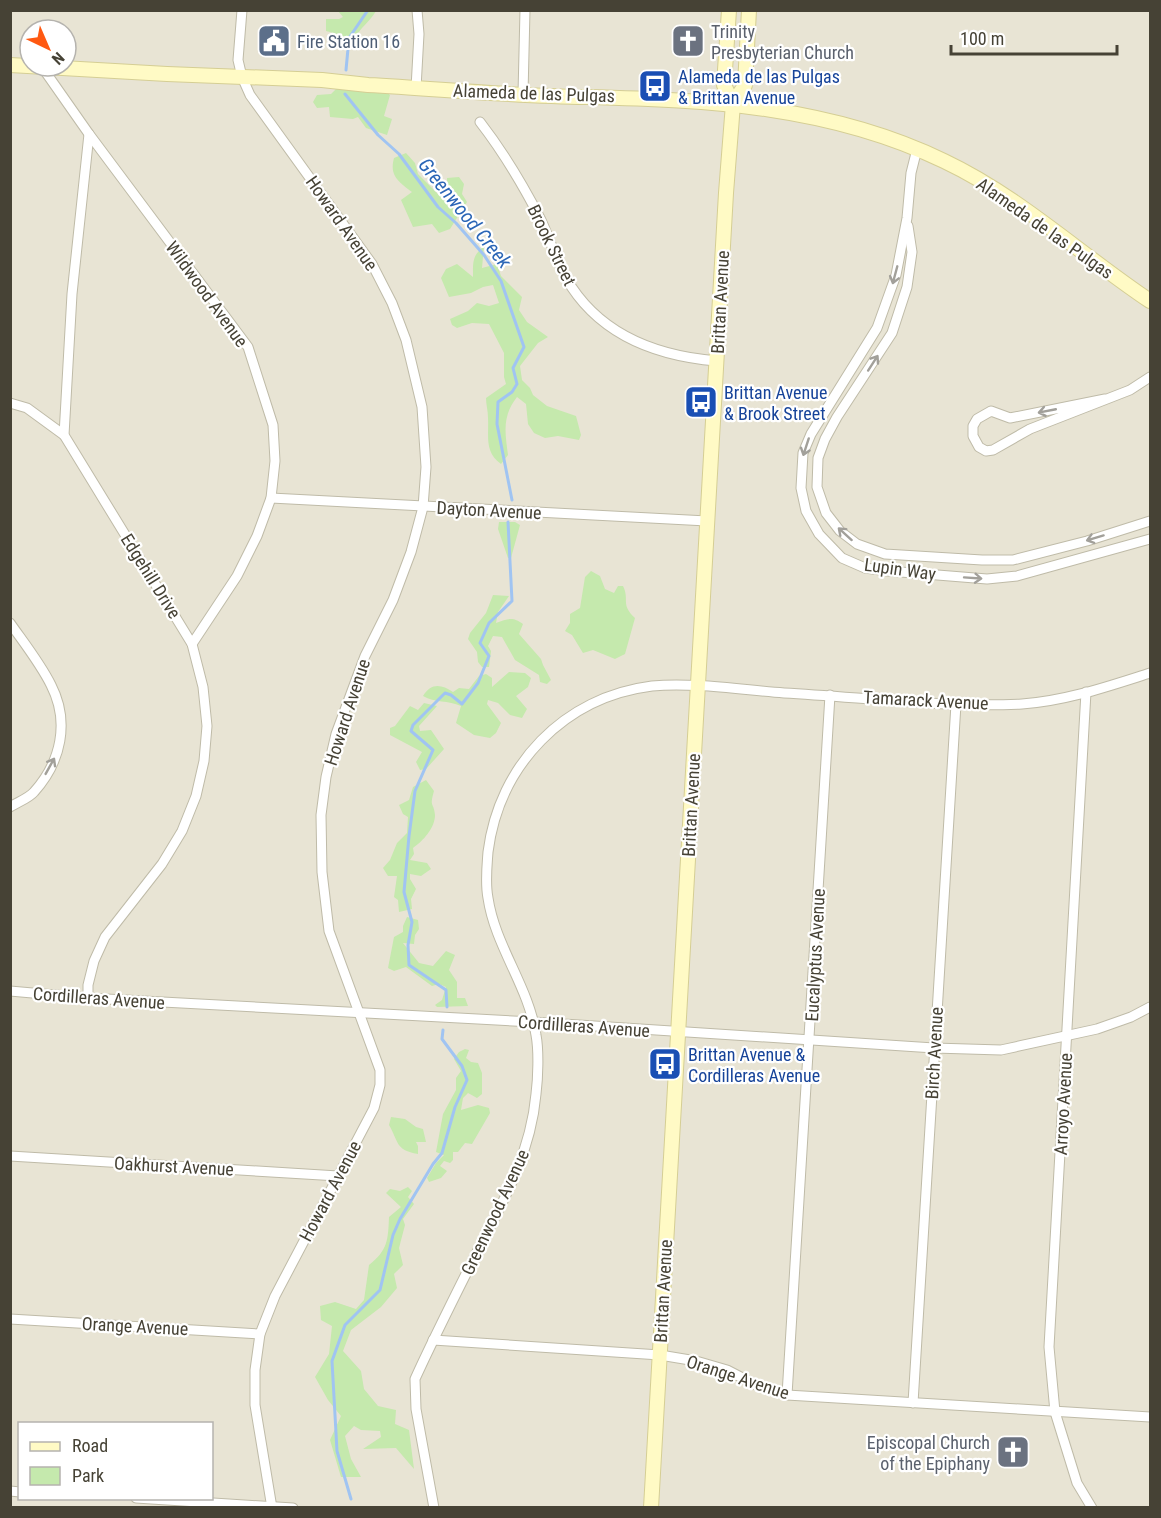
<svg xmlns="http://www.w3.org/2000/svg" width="1161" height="1518" viewBox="0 0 1161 1518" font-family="'Roboto Condensed',sans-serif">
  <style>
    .residential { fill: #e8e4d4; fill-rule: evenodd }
    .green { fill: #c5e9ad }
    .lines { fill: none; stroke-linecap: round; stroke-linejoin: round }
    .stream { stroke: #a0c4f2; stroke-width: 3 }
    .street-casing { stroke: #bfbba8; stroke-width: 11 }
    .secondary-casing { stroke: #d5ce94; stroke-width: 16 }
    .street { stroke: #fff; stroke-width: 9 }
    .secondary { stroke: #fffac5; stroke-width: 14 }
    .oneway { stroke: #a2a09a }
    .labels { text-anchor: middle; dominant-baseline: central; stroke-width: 4.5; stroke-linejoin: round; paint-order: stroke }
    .worship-label { font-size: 18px; fill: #5b616d; stroke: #fff; text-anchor: start }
    .service-label { font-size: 18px; fill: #4e5e75; stroke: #fff; text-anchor: start }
    .transit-label { font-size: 18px; fill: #164399; stroke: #fff; text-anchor: start }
    .street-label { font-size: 18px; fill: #464235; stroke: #fff }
    .water-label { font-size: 20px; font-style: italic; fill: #2b66b6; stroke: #fff }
  </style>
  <rect width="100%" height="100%" fill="#f4f1e6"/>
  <path class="residential" d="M11,11H1150V1507H11ZM30,30H66V66H30ZM20,1424H212V1498H20Z"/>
  <g class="green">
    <path d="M338,11H376C370,22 360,27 355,39L344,40L337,34L326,31V19H339L343,17Z"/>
    <path d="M337,88L384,90L390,95L384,116L392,119L387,135L366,128L358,117L353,119L330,117L329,107L317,108L313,102L317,95L331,94Z"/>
    <path d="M406,153L415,163L418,174L439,195L447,193V178L459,177L464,184L462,194L467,202L450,229L439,233L432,224L413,227L401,200L412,192C399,182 389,176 394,158Z"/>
    <path d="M484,246L482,268L497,264L501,276L522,297L519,310L527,322L548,337L538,343L520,366L522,380L530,388L533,395L547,406L576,416L581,435L579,440L558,436L545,438L534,433L528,424L526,404L517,397C502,416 505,432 508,455L501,464C484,452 489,436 488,418C488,411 486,404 486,398L506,384L504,377V353L489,324L472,323L457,328L452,325L450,319L468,311L477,303L489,306L499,303L493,285L483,287L471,293L449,297L441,278L446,269L457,264L473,277C473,262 472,256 484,246Z"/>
    <path d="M499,522H515L520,525L511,558H508L498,529Z"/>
    <path d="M591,571L600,576L605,589L614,593L618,586H623C630,600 620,604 635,618L625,654L615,659L593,650L583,653L572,635L565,631L570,623V614L580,608L585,577Z"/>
    <path d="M493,595L509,596L498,612L496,623C508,619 512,616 523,624L519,634L541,659L543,665L551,680L547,684L540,682L539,675L515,660L502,637L493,636L488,646L491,651L489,667H482L478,662L477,652L468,639L470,633L486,613Z"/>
    <path d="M509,672L525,673L531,678L528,687L516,696L527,709L522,718L510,715L498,703L488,700L487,704L501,723L496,733L490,738L474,735L456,723L461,706C448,700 435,703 423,696C431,683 441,684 453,692L459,688L469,689L479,676L486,674L492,678V687Z"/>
    <path d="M424,703L437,706L419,726L420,731L431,730L444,749L426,769L420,770L416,762L422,752L390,735V728L395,726L410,706L418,710Z"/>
    <path d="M426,780L434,791C429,808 434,802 435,815C435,828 423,841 413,848L414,854L410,860L427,863L431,869L421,876L410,874V879L416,889L411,899L412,909L399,912L398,900L394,897L397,876H388L383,868L390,860L397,843L407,833L408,817L403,814L399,805L409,800L413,787Z"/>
    <path d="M407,917L418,920L419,929L415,935L414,944L403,943L419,963L433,966L446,951L455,955L449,970L457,982V998H465L468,1006L437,1007L435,1005L442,1000L446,987L439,984L432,986L406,967L394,971L388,968L394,937L403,932V926Z"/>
    <path d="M465,1049L469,1050L466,1058L471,1062L478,1063L482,1073V1094L477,1098L468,1093L463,1098L461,1110L478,1105L489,1108L490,1113L472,1144L465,1143L458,1152H453V1160L450,1163L444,1161L440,1166L447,1171L441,1178L429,1182L427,1178L436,1163L444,1155L436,1152L443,1114L456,1090V1078L461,1071L454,1059L459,1052Z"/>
    <path d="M391,1117L405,1119L416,1127L423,1129L426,1142H416L418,1146V1154C395,1150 399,1142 389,1125Z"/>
    <path d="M408,1187L412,1191L408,1197L414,1204L403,1219L405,1225L399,1248L403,1265L394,1274L397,1288L381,1307L351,1330L343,1351L361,1371L364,1389L378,1406L396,1410L395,1424L409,1430L414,1469L396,1448L363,1449L381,1437L380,1431L361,1430L354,1426L345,1436L351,1459L361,1477H341L330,1440L341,1416L328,1400L315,1377L329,1354L332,1326L321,1320L320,1306L335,1302L356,1309L364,1300L369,1265C388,1250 388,1240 389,1217L401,1207L386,1193L390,1189L400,1191Z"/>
  </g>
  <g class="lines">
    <g class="stream">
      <path d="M346,70L349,38L368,10"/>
      <path d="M345,94L378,135L399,154L438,207L456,223L484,255L501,281L524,347L513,368L517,384L512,392L498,402L497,424L512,500"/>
      <path d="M447,1007L446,990L409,965L408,945L412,922L404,892L409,836L415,791L433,750L411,731L413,725L445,693L451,695L462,704L478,683L489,656L480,643L489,623L512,601L508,522"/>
      <path d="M351,1499L337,1451L332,1361L345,1325L380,1290L393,1235L400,1219L433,1164L442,1153L455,1107L467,1080L462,1066L442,1039L443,1030"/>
    </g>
    <g class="street-casing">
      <g id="street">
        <path d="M242,10L238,60L242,77L250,95L372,264L392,303L406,340L422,407L426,467L423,507L411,552L393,600L365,656L336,734L326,777L321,815L322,872L329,931L380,1070V1085L374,1108L275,1296L260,1334L255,1370V1405L272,1508"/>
        <path d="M42,67L89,134L248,347L273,425L275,461L271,498L257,536L237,576L192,644"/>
        <path d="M416,88L419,34L417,10"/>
        <path d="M523,94L525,10"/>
        <path d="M480,122C504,153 523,185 541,220C550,239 556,260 566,278C598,334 656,356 717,361"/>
        <path d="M917,149L911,173L907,218L896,275L877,328L811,434L803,453L801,488L806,511L819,534L842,558L865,568L888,571L987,579L1017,576L1150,539"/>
        <path d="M908,226L912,252L907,287L892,333L837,417L825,439L818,458L817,487L826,513L840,531L857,544L885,554L982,560H1013L1087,541L1150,521"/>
        <path d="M1105,399L1010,418L991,411L977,419L973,426V436L979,447L986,451L993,450L1030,429L1130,390L1150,377"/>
        <path d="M10,403L27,408L64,435"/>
        <path d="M271,498L707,521"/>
        <path d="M10,623C24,643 40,663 51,685C70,722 61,762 34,792C29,798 18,802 10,807"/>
        <path d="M1086,692L1049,1347L1055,1412L1077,1483L1092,1508"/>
        <path d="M10,991L88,998L533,1022L934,1048L1001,1050L1097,1029L1131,1017L1150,1007"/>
        <path d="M88,998V985L94,961L105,937L162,864L182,831L196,796L204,761L207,726L203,687L192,644L64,435L72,294L89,134"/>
        <path d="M10,1156L338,1176"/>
        <path d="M10,1319L260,1334"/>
        <path d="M433,1340L660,1355L696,1361L727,1370L760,1387L787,1395L1150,1417"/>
        <path d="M787,1395L830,695"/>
        <path d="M913,1403L956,704"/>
        <path d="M10,1491L20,1492"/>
        <path d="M136,1498L293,1508"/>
        <path d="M434,1508L416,1409L415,1379C435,1335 457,1292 479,1248C505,1199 531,1151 536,1094C538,1078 539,1051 536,1035C529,987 495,946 488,898C485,883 487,866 488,852C499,765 564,697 652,686C692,682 743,690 784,693C861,697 946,708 1022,704C1066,701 1109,686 1150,673"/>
      </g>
    </g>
    <g class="secondary-casing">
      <g id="secondary">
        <path d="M729,10L724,85L733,104"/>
        <path d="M10,65L167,74L322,80L368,85C441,89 513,96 586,97C710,100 830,106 944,161C1020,197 1081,255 1150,301"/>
        <path d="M651,1508L726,193L733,104L745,85L749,10"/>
      </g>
    </g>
    <use href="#street" class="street"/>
    <use href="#secondary" class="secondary"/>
  </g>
  <defs><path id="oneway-shaft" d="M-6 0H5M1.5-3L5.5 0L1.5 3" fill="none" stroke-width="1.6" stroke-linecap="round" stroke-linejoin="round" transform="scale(1.5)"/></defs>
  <g class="oneway">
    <use href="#oneway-shaft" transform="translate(895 275) rotate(105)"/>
    <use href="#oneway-shaft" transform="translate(873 363) rotate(-57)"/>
    <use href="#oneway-shaft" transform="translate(1047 411) rotate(169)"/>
    <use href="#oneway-shaft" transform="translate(806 447) rotate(108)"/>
    <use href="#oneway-shaft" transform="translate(845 534) rotate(-138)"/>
    <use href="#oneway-shaft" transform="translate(1095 538) rotate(163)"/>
    <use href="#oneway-shaft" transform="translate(973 578) rotate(4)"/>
    <use href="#oneway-shaft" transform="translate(50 766) rotate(-61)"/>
  </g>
  <defs>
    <g id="civic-square" transform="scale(1.725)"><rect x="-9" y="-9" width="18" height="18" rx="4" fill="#5c6f8a" stroke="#fff"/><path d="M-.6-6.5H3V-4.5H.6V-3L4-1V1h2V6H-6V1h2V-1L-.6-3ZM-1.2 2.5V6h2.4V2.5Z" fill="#fff"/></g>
    <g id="church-square" transform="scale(1.725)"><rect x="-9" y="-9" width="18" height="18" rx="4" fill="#6b7280" stroke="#fff"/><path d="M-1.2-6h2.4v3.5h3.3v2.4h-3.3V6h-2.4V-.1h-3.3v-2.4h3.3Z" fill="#fff"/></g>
    <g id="bus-square" transform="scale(1.725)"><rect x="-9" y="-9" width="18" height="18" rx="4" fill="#1a4fb4" stroke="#fff"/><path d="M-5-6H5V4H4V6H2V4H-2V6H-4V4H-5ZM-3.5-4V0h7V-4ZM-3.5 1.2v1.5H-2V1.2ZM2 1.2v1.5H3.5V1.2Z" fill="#fff"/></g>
  </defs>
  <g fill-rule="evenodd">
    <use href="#civic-square" x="274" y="41"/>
    <use href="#church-square" x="688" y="41"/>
    <use href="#bus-square" x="655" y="86"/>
    <use href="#bus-square" x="701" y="402"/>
    <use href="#bus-square" x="665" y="1064"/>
    <use href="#church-square" x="1013" y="1452"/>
  </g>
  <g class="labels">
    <g class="worship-label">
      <text x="711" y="31">Trinity<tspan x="711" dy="21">Presbyterian Church</tspan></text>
      <text x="990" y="1442" text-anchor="end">Episcopal Church<tspan x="990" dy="21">of the Epiphany</tspan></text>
    </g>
    <g class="service-label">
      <text x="297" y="41">Fire Station 16</text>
    </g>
    <g class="transit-label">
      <text x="678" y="76">Alameda de las Pulgas<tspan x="678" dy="21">&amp; Brittan Avenue</tspan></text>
      <text x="724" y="392">Brittan Avenue<tspan x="724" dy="21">&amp; Brook Street</tspan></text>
      <text x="688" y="1054">Brittan Avenue &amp;<tspan x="688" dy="21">Cordilleras Avenue</tspan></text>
    </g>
    <g class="street-label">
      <text transform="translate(534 93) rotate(2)">Alameda de las Pulgas</text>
      <text transform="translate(342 223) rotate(55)">Howard Avenue</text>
      <text transform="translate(1045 228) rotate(35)">Alameda de las Pulgas</text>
      <text transform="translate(552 245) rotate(64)">Brook Street</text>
      <text transform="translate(207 294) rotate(54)">Wildwood Avenue</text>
      <text transform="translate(720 302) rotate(-87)">Brittan Avenue</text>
      <text transform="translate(489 510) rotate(3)">Dayton Avenue</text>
      <text transform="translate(900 569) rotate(8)">Lupin Way</text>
      <text transform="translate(151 576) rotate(58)">Edgehill Drive</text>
      <text transform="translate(926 700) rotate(3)">Tamarack Avenue</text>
      <text transform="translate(347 712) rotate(-72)">Howard Avenue</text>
      <text transform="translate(691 805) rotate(-87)">Brittan Avenue</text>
      <text transform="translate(815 955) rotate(-87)">Eucalyptus Avenue</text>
      <text transform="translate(99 998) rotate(4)">Cordilleras Avenue</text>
      <text transform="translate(584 1026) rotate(4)">Cordilleras Avenue</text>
      <text transform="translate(934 1053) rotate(-87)">Birch Avenue</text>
      <text transform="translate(1063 1104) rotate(-87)">Arroyo Avenue</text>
      <text transform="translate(174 1166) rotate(3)">Oakhurst Avenue</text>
      <text transform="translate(330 1191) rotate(-62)">Howard Avenue</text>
      <text transform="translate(495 1212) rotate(-65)">Greenwood Avenue</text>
      <text transform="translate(663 1291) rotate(-87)">Brittan Avenue</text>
      <text transform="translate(135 1326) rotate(3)">Orange Avenue</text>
      <text transform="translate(738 1377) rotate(18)">Orange Avenue</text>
    </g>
    <g class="water-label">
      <text transform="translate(465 213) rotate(51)">Greenwood Creek</text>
    </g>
  </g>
  <rect width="1161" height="1518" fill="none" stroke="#464235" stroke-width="24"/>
  <rect x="18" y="1422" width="195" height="78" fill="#ffffff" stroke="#b5b3ae" stroke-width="1.5"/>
  <rect x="30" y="1442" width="30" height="9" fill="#fffac5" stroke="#b5b3ae" stroke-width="1.5"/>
  <text x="72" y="1452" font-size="18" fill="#464235">Road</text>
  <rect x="30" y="1467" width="30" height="18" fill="#c5e9ad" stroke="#b5b3ae" stroke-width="1.5"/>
  <text x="72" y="1482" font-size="18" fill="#464235">Park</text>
  <g transform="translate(48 48) rotate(136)"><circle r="28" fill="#ffffff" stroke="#b5b3ae" stroke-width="1.5"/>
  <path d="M0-4.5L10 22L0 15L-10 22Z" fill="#ff5912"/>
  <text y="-9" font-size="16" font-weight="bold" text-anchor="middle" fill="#464235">N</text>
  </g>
  <path d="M951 45v9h166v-9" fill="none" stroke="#464235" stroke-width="3"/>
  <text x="960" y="45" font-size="18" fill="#464235" stroke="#ffffff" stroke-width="4.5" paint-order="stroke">100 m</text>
</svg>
